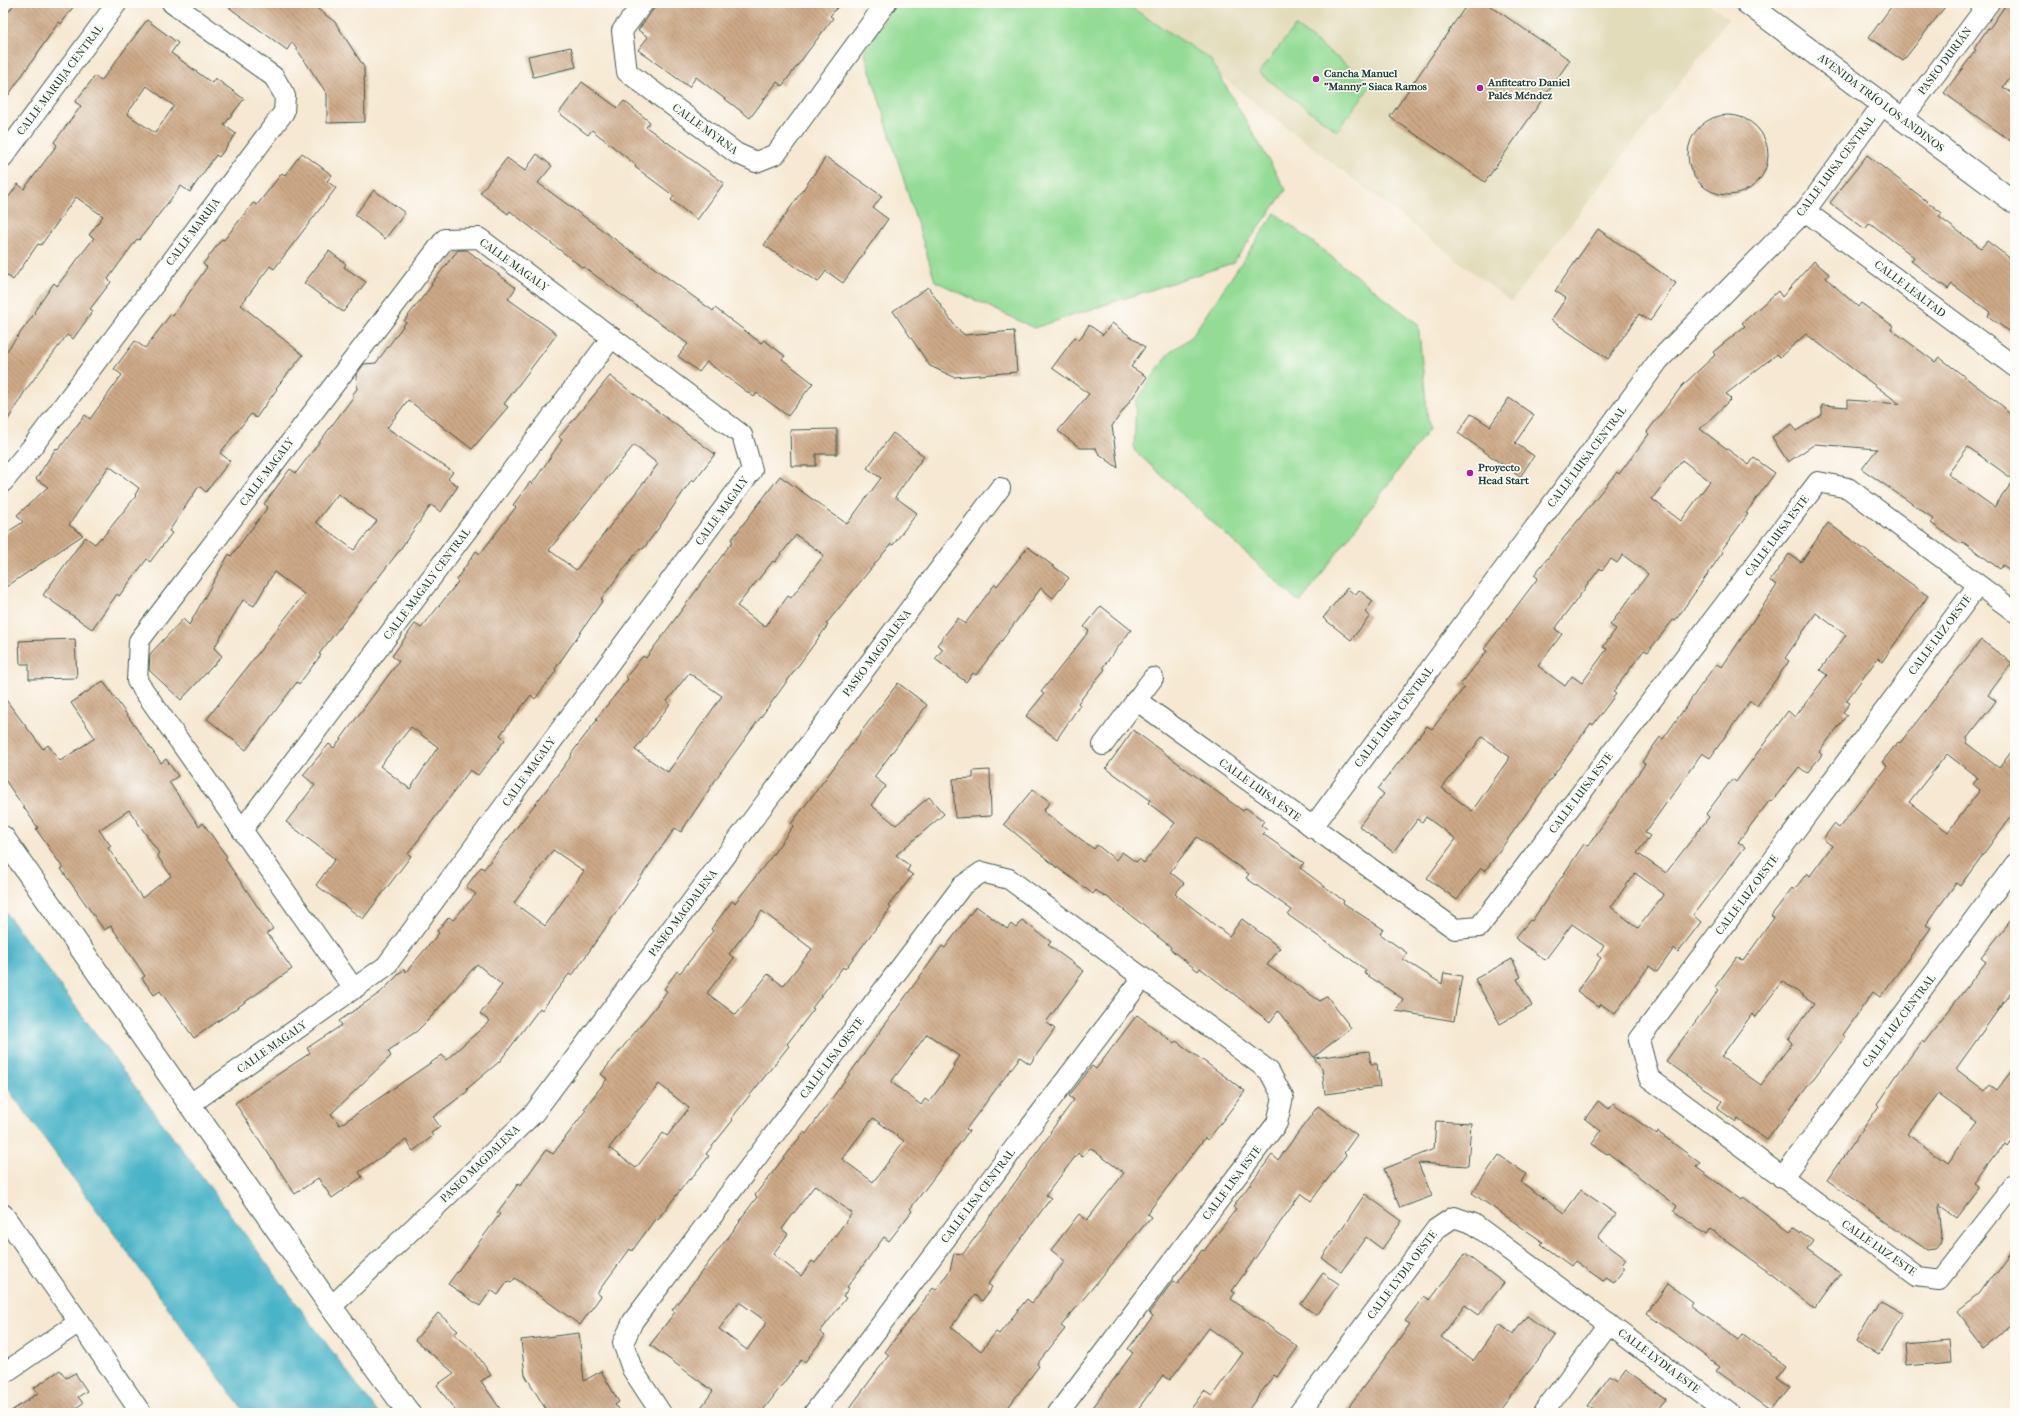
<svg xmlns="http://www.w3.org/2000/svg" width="2018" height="1416" viewBox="0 0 2018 1416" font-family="'IM FELL French Canon',serif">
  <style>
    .built { fill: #e2dcba }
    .pitch { fill: #94dc96; stroke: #5a8c65 }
    .water { fill: #4ab4c8; stroke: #34787e }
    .building { fill: url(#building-back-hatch); fill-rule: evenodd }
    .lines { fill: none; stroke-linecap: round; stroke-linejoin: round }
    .street-casing { stroke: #3f574c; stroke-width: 22 }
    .secondary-casing { stroke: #3f574c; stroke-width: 24 }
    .street { stroke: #fff; stroke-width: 20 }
    .secondary { stroke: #fff; stroke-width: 22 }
    .poi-dot { fill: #b5179e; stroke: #fdfcf7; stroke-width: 1.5 }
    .labels { text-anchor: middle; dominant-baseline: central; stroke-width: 3.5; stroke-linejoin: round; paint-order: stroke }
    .street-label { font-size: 11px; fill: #1f3d34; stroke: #fdfcf7 }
    .poi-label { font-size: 11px; font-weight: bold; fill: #1f3d34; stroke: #fdfcf7; text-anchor: start }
  </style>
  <defs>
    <pattern id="building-back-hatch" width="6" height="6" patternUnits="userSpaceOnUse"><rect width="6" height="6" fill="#cda987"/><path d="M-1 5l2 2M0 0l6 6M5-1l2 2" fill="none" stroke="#a68b6f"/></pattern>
  </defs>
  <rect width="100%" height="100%" fill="#fdfcf7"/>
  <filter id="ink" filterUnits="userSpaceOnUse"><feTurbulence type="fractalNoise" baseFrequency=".025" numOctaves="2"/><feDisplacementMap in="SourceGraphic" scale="8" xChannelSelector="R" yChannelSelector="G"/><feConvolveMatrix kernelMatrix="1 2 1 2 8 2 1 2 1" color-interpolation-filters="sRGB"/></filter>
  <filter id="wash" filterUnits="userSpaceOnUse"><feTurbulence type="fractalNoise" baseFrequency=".012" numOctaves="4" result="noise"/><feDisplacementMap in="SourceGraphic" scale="16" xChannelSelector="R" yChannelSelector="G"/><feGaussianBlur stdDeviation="0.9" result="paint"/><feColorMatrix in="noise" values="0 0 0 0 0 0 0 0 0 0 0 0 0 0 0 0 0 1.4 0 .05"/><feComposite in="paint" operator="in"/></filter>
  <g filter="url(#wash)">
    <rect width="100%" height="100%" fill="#f6e8d2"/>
    <path class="built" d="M1127,3H1708L1729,19L1511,302Z"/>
    <g class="pitch">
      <path d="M896,3H1124L1210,59L1286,190L1233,263L1034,328L935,281L864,51Z"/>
      <path d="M1295,26L1372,84L1337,131L1259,73Z"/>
      <path d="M1275,213L1418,324L1429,429L1300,603L1134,450L1136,401L1168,354L1191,337Z"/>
    </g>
    <path class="water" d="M3,909L378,1413H245L3,1082Z"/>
    <g id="blocks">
      <g class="building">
        <path d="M15,3H76L61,24L59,22L3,103V19Z"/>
        <path d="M223,3H310L335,22L364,67L365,122L327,123V94L292,42L287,50Z"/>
        <path d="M658,3H841L830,16L833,18L782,86L777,82L750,118L696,77L689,87L638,50L648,37L638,30Z"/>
        <path d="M1468,3H1486L1570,60L1485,182L1390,117Z"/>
        <path d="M1894,3H1948L1903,61L1869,37Z"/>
        <path d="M2007,3H2015V70L2003,87L2015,95V144L1944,93L1976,50L1974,49L1988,28L1989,29Z"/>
        <path d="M147,20L178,43L171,53L212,83L215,78L244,99L224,125L236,134L219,157L216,155L190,192L181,186L139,240L137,239L108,279L111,282L90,309L93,311L73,339L67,335L25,391L3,428V356L35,313L34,312L54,283L57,286L94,238L89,235L103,216L76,197L41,245L38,244L13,280L3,272V205L18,184L24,189L57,145L54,142L81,106L75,102L95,76L101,81ZM147,86L174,106L155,133L127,114Z"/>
        <path d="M571,47L576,67L533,77L528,56Z"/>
        <path d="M582,82L618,108L624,101L650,122L646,127L724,183L697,220L671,200L674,196L635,167L636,165L592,130L588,135L559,113Z"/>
        <circle cx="1728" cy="155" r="40"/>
        <path d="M302,153L332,175L327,181L336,188L274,269L270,266L241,305L303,355L276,388L277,389L256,418L251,414L220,453L230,461L206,492L199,486L169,531L172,533L150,562L147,559L119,596L117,594L92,629L43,595L85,537L95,544L101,537L102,538L136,496L135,495L139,488L109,466L69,525L83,535L3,589V535L23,522L17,515L48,487L36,479L56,448L58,450L85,415L90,419L122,375L114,369L135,341L145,348L171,314L173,316L207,267L203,264L222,239L224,240L253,203L257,205L282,173L285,175Z"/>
        <path d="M537,154L552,166L538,183L713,311L715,308L761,343L764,340L785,356L782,359L813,383L788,416L757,393L754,397L707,362L699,372L678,356L688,344L584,267L583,268L510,211L508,214L480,193L507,158L525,171Z"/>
        <path d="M1867,155L1942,213L1939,217L1981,248L1987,241L2015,262V336L1988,316L1990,312L1952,284L1948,289L1911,261L1914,257L1870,223L1865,229L1830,203Z"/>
        <path d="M826,157L882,196L873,208L888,219L843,283L826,271L818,282L764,245Z"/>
        <path d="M374,190L405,213L385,239L355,215Z"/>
        <path d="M1598,229L1676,283L1650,321L1639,314L1608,359L1551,320L1566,298L1555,291Z"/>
        <path d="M458,250H467L516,288L508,299L557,334L504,404L508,407L472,449L408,400L387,428L453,472L448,479L458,486L441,512L431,505L399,551L319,654L321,655L299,684L297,682L246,750L207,719L304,594L274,572L254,606L243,600L214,648L222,656L181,700L149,670L150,654L183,619L189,625L229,554L231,556L268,507L264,504L290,469L296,473L354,396L352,395L357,389L356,375L364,364L376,363L406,322L404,321L432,285L431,284ZM338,494L377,521L354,550L316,522Z"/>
        <path d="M329,251L346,264L344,267L366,282L343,312L304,283Z"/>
        <path d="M1814,261L1829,274L1826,278L1858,307L1861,303L1893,326L1891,329L1935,362L1939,357L2005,408L2004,409L2015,418V574L2003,565L2000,569L1963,542L1961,544L1931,523L1934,519L1862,469L1877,449L1815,444L1788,462L1772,437L1792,424L1796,431L1822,415V405L1848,407V400L1900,404L1806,334L1780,357L1777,354L1726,394L1731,399L1700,429L1749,465L1754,458L1775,473L1746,513L1748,514L1721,551L1723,552L1675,621L1673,620L1648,652L1644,650L1613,692L1616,694L1593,725L1591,723L1485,871L1481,868L1457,900L1427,878L1456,839L1426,817L1422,822L1418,819L1393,852L1359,826L1384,794L1378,789L1427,726L1432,729L1464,688L1460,685L1487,651L1484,649L1538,578L1534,575L1617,472L1619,474L1649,434L1647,432L1682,386L1715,355L1713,352L1745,326L1742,323L1778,291L1782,297ZM1968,447L2014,480L1994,507L1948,474ZM1682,460L1710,481L1681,521L1652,499ZM1623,555L1648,574L1610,625L1616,629L1603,647L1607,649L1582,683L1572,676L1565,686L1538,666L1562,634L1555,629L1600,568L1602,570L1611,559L1617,563ZM1482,737L1510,757L1472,811L1442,788Z"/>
        <path d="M928,287L957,329L965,335L1014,331L1017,372L954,377L930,366L893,311Z"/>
        <path d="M1112,323L1145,347L1131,367L1147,377L1112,426L1118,468L1098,453L1096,448H1080L1058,431L1089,394L1052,368L1075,337L1079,340L1089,325L1103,335Z"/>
        <path d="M610,376L715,454L694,481L692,479L658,529L643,549L640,548L601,599L603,600L555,669L556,671L535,699L531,695L500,735L505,740L478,775L470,770L408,854L411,856L363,919L316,885L335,859L286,822L315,785L303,775L329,744L334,748L399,661L392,656L415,624L421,628L427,621L458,582L456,580L476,551L480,554L516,507L513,505L530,482L532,484L562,440L559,437ZM634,445L658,464L576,570L549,550ZM411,727L438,747L410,789L380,766Z"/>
        <path d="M1509,398L1534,415L1515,443L1534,456L1520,477L1458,433L1471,414L1490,426Z"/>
        <path d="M837,429V454H816V466H791L790,430Z"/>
        <path d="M893,433L924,456L895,497L917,513L893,545L891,544L826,624L828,625L720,773L681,832L675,828L572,976L569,974L542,1010L540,1008L500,1061L467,1089L468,1091L433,1117L440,1127L431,1133L433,1136L413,1151L406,1140L359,1172L362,1177L332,1198L318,1178L295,1194L235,1103L310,1053L307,1048L342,1025L339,1021L381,992L404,969L406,972L439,933L437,931L449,917L453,920L476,894L466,887L481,867L484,869L547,789L572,755L571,754L597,720L596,719L628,679L626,677L643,656L646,658L733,541L731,540L780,476L847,524L881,478L867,468ZM796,535L824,555L791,598L788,596L765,627L737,606L773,561L775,562ZM689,673L722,696L668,772L635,750L670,704L667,701ZM553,850L584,871L545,926L514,903ZM477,964L502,985L480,1014L490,1021L446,1060L442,1055L340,1125L331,1114L391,1056L388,1051L417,1031L431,1017Z"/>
        <path d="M1828,523L1928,596L1882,662L1878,658L1846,701L1850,703L1843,712L1847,715L1819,752L1822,755L1807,773L1799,767L1772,801L1770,800L1738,842L1745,847L1693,915L1701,922L1678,952L1674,948L1657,972L1649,966L1615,1014L1601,1004L1599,1007L1577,991L1601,958L1597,955L1604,946L1572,924L1545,960L1515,938L1530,920L1532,921L1584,844L1588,846L1645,764L1642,762L1660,737L1663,739L1716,664L1722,667L1777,585L1770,581L1789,554L1801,562ZM1816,613L1846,635L1820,670L1827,675L1795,717L1788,711L1736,782L1732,779L1706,814L1709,817L1666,873L1637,853L1650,836L1645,833L1702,753L1710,758L1750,701L1757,706L1789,661L1785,658ZM1635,873L1664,894L1638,928L1611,907Z"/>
        <path d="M1028,547L1069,578L1053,598L1041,588L976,675L973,673L966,682L935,659L943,649L937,645L958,618L965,624L995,584L997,586Z"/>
        <path d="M1347,588L1355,595L1359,590L1373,601L1365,612L1370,616L1351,640L1323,618Z"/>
        <path d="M1101,606L1131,630L1103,667L1105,669L1078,703L1080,705L1057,739L1026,716L1044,694L1041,692L1089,631L1084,627Z"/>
        <path d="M75,639L77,678L29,679V664H20L19,641Z"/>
        <path d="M1981,640L2012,663L1988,695L1996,701L1967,738L1968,740L1966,743L1999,768L2015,747V811L1960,886L1956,883L1926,925L1931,928L1880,997L1873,992L1843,1035L1845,1037L1767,1140L1738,1119L1736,1122L1717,1108L1722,1101L1666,1061L1719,990L1715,987L1737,957L1743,961L1774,918L1771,916L1792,888L1794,890L1807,873L1810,876L1832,846L1823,839L1834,824L1839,828L1887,766L1882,762L1898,742L1900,743ZM1947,754L1978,778L1973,784L1980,790L1948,832L1909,802ZM1782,981L1814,1003L1788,1039L1792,1043L1761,1085L1721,1057L1752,1014L1756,1017Z"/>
        <path d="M103,681L161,763L166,759L178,776L169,782L199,826L203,823L227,857L225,859L273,929L267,933L292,969L194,1038L160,991L154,995L142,978L145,976L111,926L104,930L61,869L63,868L36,829L38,828L3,777V696L43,749L48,745L60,761L95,738L71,703ZM129,810L159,853L157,855L171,876L142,898L108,848L111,846L99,830Z"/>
        <path d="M898,683L927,705L874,777L886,786L871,805L896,825L929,797L944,814L896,855L910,866L907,871L913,875L888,906L891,908L845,969L843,967L812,1008L814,1009L787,1044L789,1046L731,1119L733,1120L706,1154L709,1156L690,1180L689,1179L658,1219L656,1218L632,1251L630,1249L597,1293L601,1296L580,1325L515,1278L511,1283L508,1281L498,1295L491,1290L480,1306L448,1284L500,1214L497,1213L518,1184L520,1186L546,1150L553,1154L586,1110L584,1109L607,1079L601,1074L657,1005L667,991L664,989L677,971L680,973L713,931L711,929L732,901L735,903L771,857L793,826L791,824ZM762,911L812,949L783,986L768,974L736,1015L707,993L734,958L729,954ZM659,1084L689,1108L667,1136L663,1133L636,1168L609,1148Z"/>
        <path d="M1133,730L1243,811L1246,808L1264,821L1261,825L1267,830L1263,834L1304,863L1300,868L1344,901L1343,903L1383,929L1380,934L1407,953L1403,959L1442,984L1444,973L1462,976L1454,1021L1396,1011L1403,999L1364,973L1366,970L1288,915L1292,910L1246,878L1249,874L1197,837L1170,872L1184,883L1175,894L1229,936L1242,919L1280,948L1267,965L1320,1001L1327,996L1351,1028L1314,1057L1278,1011L1270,1022L1200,968L1198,971L1170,949L1171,947L1106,896L1105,897L1096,890L1093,894L1054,865L1004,824L1033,789L1050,802L1043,811L1094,849L1097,845L1116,860L1122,852L1136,862L1139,859L1144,863L1175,823L1148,803L1150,800L1106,768Z"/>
        <path d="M990,770L991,816L955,818L953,779L973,778V771Z"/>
        <path d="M976,906L1007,929L1011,924L1016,928L1022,920L1051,942L1048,945L1084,971L1046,1022L1055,1029L1030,1064L1020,1057L966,1129L969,1131L910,1209L912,1211L889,1241L884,1237L847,1287L849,1288L843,1296L846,1298L820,1332L825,1336L805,1362L801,1360L761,1413H697L713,1391L650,1345L675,1312L672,1310L740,1222L739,1221L757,1197L755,1195L804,1132L806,1134L942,946L945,948ZM927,1034L959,1056L953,1065L955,1067L929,1102L925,1099L921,1105L891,1082ZM873,1118L904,1141L873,1182L842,1159ZM815,1185L852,1213L815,1263L812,1261L801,1276L773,1254L788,1234L782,1229ZM739,1302L767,1322L747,1350L719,1329Z"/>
        <path d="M2015,915V986L1956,1069L1985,1091L1990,1085L1997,1090L2015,1066V1134L2007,1145L2005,1143L1975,1184L1979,1187L1956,1217L1939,1205L1942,1237L1940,1244L1934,1249L1927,1250L1827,1180L1879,1106L1877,1104L1901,1069L1922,1041L1924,1043L1986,962L1981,958ZM1938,1094L1977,1122L1947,1163L1907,1134Z"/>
        <path d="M1512,959L1521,977L1517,979L1532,1006L1500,1024L1475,979Z"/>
        <path d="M1137,1015L1174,1043L1176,1041L1245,1091L1208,1140L1205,1138L1147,1214L1151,1217L1061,1326L1065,1329L1037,1364L1039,1366L1004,1413H846L889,1355L885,1352L933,1288L936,1290L950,1270L954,1253L963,1254L1051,1133L1050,1132L1074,1100L1069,1096L1092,1066L1096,1069ZM1090,1148L1124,1173L1087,1220L1079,1214L1051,1250L1065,1261L1032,1303L1027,1299L999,1334L996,1332L981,1351L951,1327L975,1295L982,1301L992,1287L988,1284L1051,1198L1046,1195L1078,1153L1082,1157Z"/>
        <path d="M1369,1051L1371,1064H1377L1380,1087L1325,1094L1322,1068L1314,1058Z"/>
        <path d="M1598,1101L1609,1109L1613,1103L1657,1135L1658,1132L1700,1163L1696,1167L1741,1200L1743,1197L1789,1231L1793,1227L1813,1241L1807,1249L1841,1274L1815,1310L1767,1273L1768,1271L1710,1229L1706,1235L1674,1211L1677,1206L1608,1153L1607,1154L1592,1144L1601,1131L1585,1119Z"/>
        <path d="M1318,1106L1357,1135L1344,1153L1346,1155L1311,1201L1301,1193L1232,1291L1235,1293L1231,1299L1298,1347L1277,1377L1274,1375L1246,1413H1188L1204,1391L1212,1396L1243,1353L1209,1328L1170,1380L1163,1375L1135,1413H1089L1133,1353L1128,1349L1153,1316L1149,1313L1173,1281L1177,1284L1202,1250L1204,1251L1236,1209L1233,1207L1272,1155L1278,1160Z"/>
        <path d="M1436,1121L1471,1123L1468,1166L1418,1163L1432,1196L1400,1208L1384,1169L1434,1149Z"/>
        <path d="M1499,1155L1526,1174L1521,1182L1564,1213L1581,1190L1616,1214L1598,1238L1626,1259L1622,1265L1625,1268L1614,1282L1606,1277L1603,1281L1575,1261L1571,1266L1541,1244L1543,1242L1472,1193Z"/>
        <path d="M1365,1194L1402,1221L1382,1249L1366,1237L1341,1272L1322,1258Z"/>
        <path d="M2015,1247V1324L1985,1347L1958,1312L1980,1295Z"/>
        <path d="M1465,1254L1504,1283L1479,1315L1465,1305L1441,1337L1473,1361L1499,1324L1513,1334L1527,1316L1555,1336L1541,1356L1497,1413H1344L1410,1324L1405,1321L1424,1296L1430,1300Z"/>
        <path d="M1323,1273L1339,1284L1316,1315L1301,1304Z"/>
        <path d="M1668,1284L1692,1302L1690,1305L1739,1340L1743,1335L1785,1366L1777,1377L1790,1387L1772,1410L1717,1370L1720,1366L1647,1313Z"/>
        <path d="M1880,1300L1903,1313L1879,1354L1856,1341Z"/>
        <path d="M438,1313L458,1331L454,1334L475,1352L491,1375L481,1381L503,1413H457L437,1385L454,1373L415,1340Z"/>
        <path d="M579,1333L584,1381L601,1371L619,1402L615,1405L621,1413H548L525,1375L521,1340Z"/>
        <path d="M1948,1340L1950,1362L1907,1366L1905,1344Z"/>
        <path d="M60,1370L66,1378L75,1373L87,1391L78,1397L83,1403L69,1413H8L38,1393L34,1388Z"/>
        <path d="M1625,1370L1667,1400L1657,1413H1598L1588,1406L1610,1376L1617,1381Z"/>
      </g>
    </g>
  </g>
  <g filter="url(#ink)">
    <use href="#blocks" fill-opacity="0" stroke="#3f574c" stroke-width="1"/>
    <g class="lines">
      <g class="street-casing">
        <g id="street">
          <path d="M643,3L622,31L627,72L736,153L756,162L776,154L886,3"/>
          <path d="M1902,119L1989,3"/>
          <path d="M3,157L117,3"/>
          <path d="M1805,211L2015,367"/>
          <path d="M3,482L32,447L284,112L285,96L274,77L172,3"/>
          <path d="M1978,585L1639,1040L1649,1078L1916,1276L1940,1279L2015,1184"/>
          <path d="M1136,700L1455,929L1479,927L1818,482L1848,488L2015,612"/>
          <path d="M1103,745L1153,678"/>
          <path d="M1312,828L1659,360L1805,211L1883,104"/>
          <path d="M242,830L612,337"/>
          <path d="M189,1105L386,966L752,470L742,435L479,238L445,239L139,641L137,681L354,989"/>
          <path d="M1782,1178L2015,864"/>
          <path d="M3,1214L79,1322L141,1413"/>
          <path d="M331,1307L534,1113L1000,488"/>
          <path d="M3,1374L79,1322"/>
          <path d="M661,1413L632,1369L623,1343L633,1321L962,886L982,872L1009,879L1269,1071L1283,1097L1277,1123L1058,1413"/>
          <path d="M814,1413L1142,979"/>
          <path d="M1299,1413L1436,1229L1454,1217L1474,1224L1728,1413"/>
          <path d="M1543,1413L1609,1324"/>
        </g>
      </g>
      <g class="secondary-casing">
        <g id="secondary">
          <path d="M1747,3L2015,203"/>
          <path d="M3,837L331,1307L409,1413"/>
        </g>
      </g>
      <use href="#street" class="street"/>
      <use href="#secondary" class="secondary"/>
    </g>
  </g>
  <g class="poi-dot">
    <circle cx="1316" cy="79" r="4"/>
    <circle cx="1480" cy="88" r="4"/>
    <circle cx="1470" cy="473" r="4"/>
  </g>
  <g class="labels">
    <g class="street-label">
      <text transform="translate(1945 61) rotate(-53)">PASEO DURIÁN</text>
      <text transform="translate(60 80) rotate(-53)">CALLE MARUJA CENTRAL</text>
      <text transform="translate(1881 103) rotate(37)">AVENIDA TRÍO LOS ANDINOS</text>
      <text transform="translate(705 129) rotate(36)">CALLE MYRNA</text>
      <text transform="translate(1836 166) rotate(-53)">CALLE LUISA CENTRAL</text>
      <text transform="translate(193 232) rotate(-53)">CALLE MARUJA</text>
      <text transform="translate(514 265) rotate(36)">CALLE MAGALY</text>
      <text transform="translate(1910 289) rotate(37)">CALLE LEALTAD</text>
      <text transform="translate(1587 457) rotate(-53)">CALLE LUISA CENTRAL</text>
      <text transform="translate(267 472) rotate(-53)">CALLE MAGALY</text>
      <text transform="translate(722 511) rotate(-54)">CALLE MAGALY</text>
      <text transform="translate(1777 536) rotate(-53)">CALLE LUISA ESTE</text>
      <text transform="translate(427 584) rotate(-53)">CALLE MAGALY CENTRAL</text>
      <text transform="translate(1940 635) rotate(-53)">CALLE LUZ OESTE</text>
      <text transform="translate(877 653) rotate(-53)">PASEO MAGDALENA</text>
      <text transform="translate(1394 717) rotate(-53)">CALLE LUISA CENTRAL</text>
      <text transform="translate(529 772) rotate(-54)">CALLE MAGALY</text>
      <text transform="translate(1260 790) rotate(36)">CALLE LUISA ESTE</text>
      <text transform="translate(1581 793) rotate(-53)">CALLE LUISA ESTE</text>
      <text transform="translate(1747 895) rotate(-53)">CALLE LUZ OESTE</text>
      <text transform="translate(683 913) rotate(-53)">PASEO MAGDALENA</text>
      <text transform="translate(1899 1021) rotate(-53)">CALLE LUZ CENTRAL</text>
      <text transform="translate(272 1047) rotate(-35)">CALLE MAGALY</text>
      <text transform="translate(832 1058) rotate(-53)">CALLE LISA OESTE</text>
      <text transform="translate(480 1164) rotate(-44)">PASEO MAGDALENA</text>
      <text transform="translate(1232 1183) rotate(-53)">CALLE LISA ESTE</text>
      <text transform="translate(978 1196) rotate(-53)">CALLE LISA CENTRAL</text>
      <text transform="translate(1879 1248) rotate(35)">CALLE LUZ ESTE</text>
      <text transform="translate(1402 1275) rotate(-53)">CALLE LYDIA OESTE</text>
      <text transform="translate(1659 1361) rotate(37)">CALLE LYDIA ESTE</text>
    </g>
    <g class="poi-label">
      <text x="1324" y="73">Cancha Manuel<tspan x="1324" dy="13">"Manny" Siaca Ramos</tspan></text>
      <text x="1488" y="82">Anfiteatro Daniel<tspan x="1488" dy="13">Palés Méndez</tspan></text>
      <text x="1478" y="467">Proyecto<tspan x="1478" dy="13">Head Start</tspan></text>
    </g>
  </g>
  <rect width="2018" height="1416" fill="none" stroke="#fdfcf7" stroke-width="16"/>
</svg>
